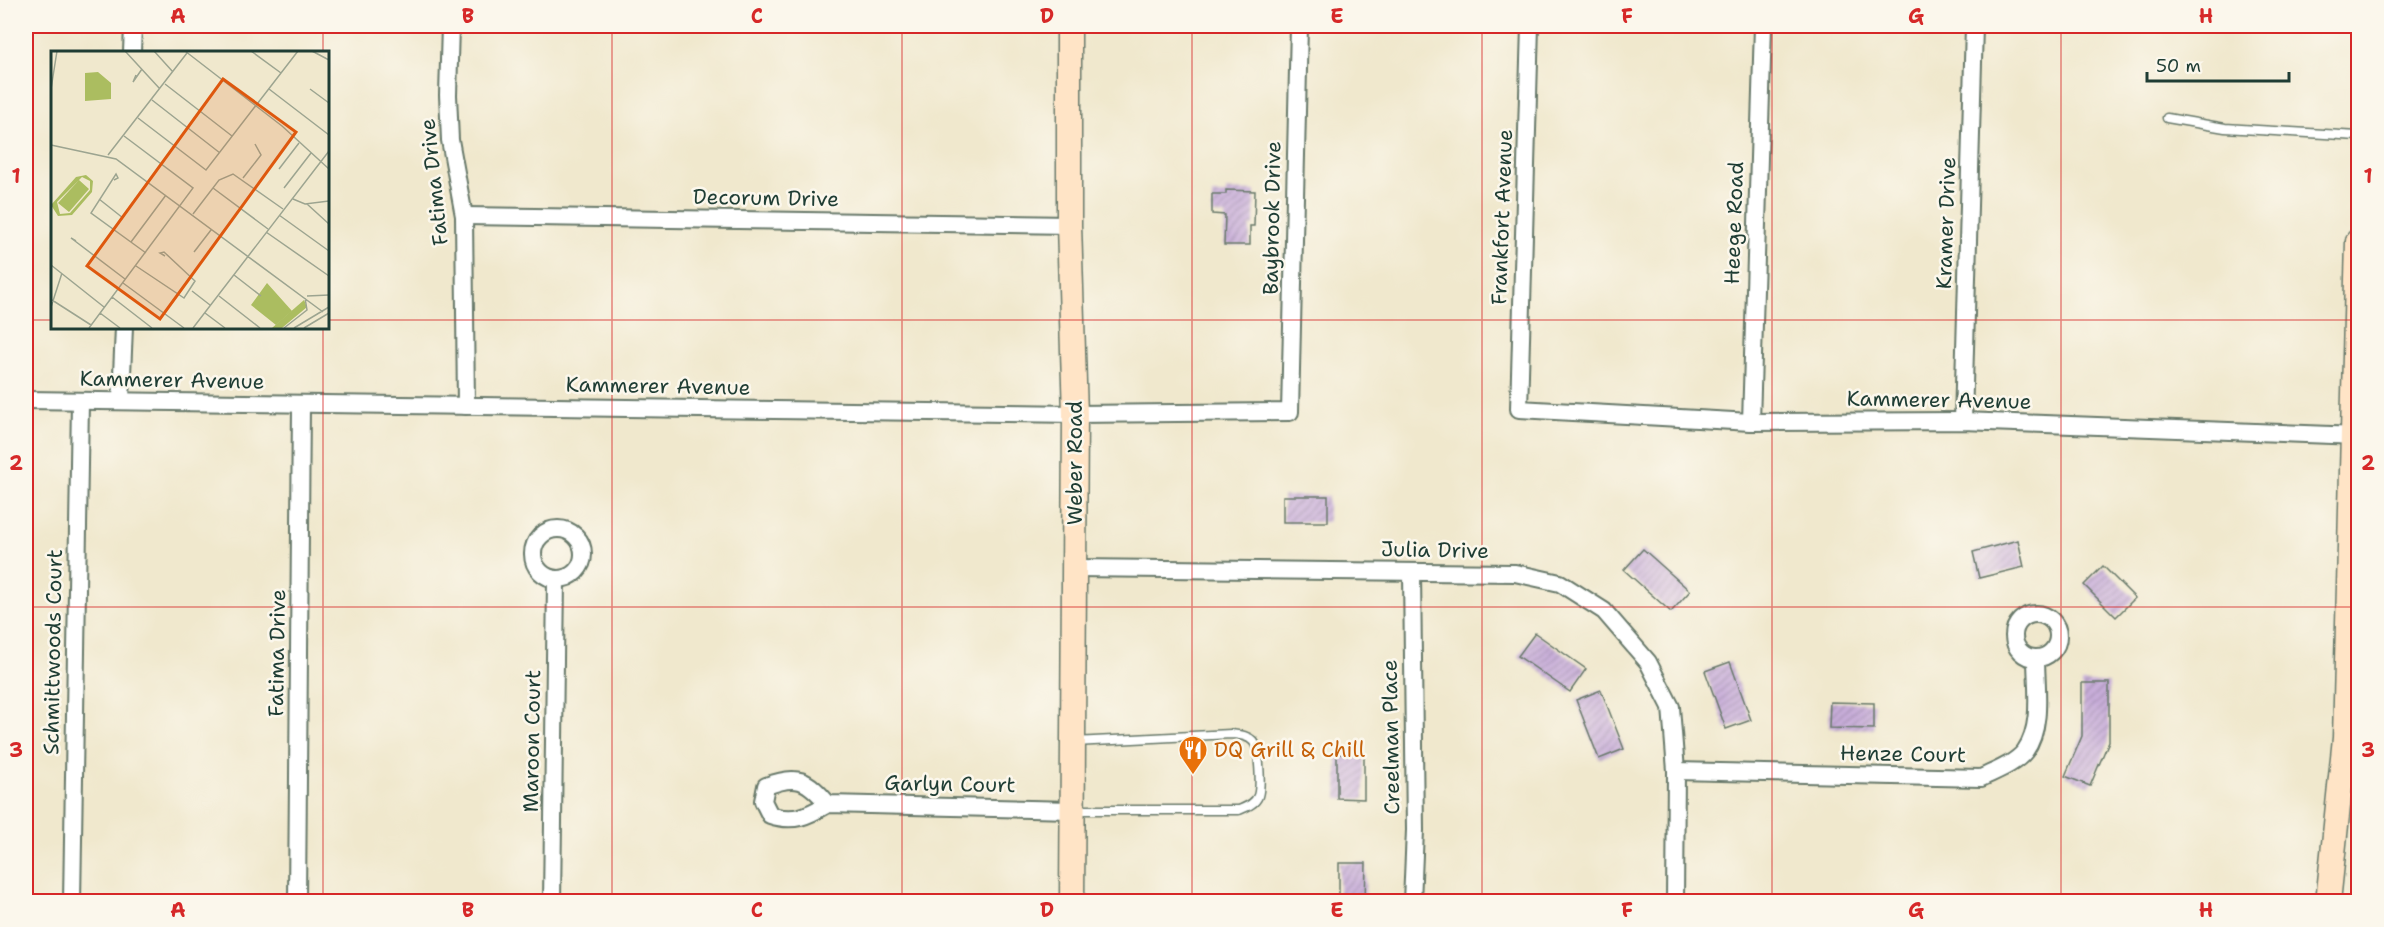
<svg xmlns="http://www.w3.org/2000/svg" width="2384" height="927" viewBox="0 0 2384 927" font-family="'Shantell Sans',sans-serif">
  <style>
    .building { fill: url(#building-hatch) }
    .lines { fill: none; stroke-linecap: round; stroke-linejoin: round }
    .lane-casing { stroke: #68796a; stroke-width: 11 }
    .street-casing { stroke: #68796a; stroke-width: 20 }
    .secondary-casing { stroke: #68796a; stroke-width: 27 }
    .lane { stroke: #fff; stroke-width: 8 }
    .street { stroke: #fff; stroke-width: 16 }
    .secondary { stroke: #ffe4c6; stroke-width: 24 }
    .grid { fill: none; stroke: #d62828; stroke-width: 1.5; stroke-opacity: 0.55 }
    .labels { text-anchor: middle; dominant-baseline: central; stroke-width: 5; stroke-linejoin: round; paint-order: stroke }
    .street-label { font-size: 21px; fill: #1f3d34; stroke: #fbf7ec }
    .food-label { font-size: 21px; fill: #c56008; stroke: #fbf7ec; text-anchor: start }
    .inset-road { fill: none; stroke: #9ca490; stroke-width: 1.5 }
    .view { fill: #de580e; fill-opacity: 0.15; stroke: #de580e; stroke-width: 3 }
    .inset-edge { fill: none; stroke: #1f3d34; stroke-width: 3 }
    .neatline { fill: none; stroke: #d62828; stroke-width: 2 }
    .grid-label { font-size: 20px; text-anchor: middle; font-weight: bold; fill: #d62828 }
  </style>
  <defs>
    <pattern id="building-hatch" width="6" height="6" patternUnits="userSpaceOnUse" patternTransform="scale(1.5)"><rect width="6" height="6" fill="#c8add9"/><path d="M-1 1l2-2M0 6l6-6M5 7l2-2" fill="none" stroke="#a28eb1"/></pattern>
  </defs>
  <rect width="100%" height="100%" fill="#fbf7ec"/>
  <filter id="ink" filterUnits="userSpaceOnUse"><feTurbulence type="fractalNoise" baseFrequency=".0167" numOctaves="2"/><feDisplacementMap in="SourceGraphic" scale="12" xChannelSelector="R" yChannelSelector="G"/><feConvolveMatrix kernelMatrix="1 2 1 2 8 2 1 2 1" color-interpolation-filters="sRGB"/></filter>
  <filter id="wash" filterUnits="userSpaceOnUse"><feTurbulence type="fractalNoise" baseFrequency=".008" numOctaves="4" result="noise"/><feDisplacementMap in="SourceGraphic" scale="24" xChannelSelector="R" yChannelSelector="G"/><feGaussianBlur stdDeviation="1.35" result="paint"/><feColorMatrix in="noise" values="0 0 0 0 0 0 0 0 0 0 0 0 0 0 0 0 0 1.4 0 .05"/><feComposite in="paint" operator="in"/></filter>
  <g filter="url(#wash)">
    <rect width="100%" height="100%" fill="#f0e8cd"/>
    <g id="blocks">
      <g class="building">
        <path d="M1226,190L1255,191L1254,226H1250V245H1224L1225,215L1212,214V194H1226Z"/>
        <rect x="1283" y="496" width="45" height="26"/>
        <path d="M2018,540L2024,567L1979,578L1973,552Z"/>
        <path d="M1643,549L1690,591L1671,612L1624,570Z"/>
        <path d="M2103,566L2135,598L2116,617L2084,585Z"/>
        <path d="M1535,633L1586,669L1570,692L1518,656Z"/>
        <path d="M1730,662L1751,720L1726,729L1705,671Z"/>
        <path d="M2082,683H2109V741L2090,786L2065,776L2082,736Z"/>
        <path d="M1601,690L1624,749L1599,759L1576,700Z"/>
        <path d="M1830,702L1874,703V729L1829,728Z"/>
        <path d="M1337,754H1364V799L1337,798Z"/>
        <path d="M1339,863H1366L1365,902H1339Z"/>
      </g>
    </g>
  </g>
  <g filter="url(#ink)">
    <use href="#blocks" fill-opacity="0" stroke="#68796a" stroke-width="1.5"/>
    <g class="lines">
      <g class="lane-casing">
        <g id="lane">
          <path d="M2167,118L2225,128L2358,136"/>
          <path d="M1074,742L1231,734C1239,735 1247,735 1253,741C1260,748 1261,787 1258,796C1255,804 1246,807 1239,810H1075"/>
        </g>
      </g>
      <g class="street-casing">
        <g id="street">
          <path d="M450,26L448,95L450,140L464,216L466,406"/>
          <path d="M1530,26L1519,409L1751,422L1963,421L2358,436"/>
          <path d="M132,52L133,26"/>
          <path d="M464,216L1069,225"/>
          <path d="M121,399L124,327"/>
          <path d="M26,400L1075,414L1290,412L1299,26"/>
          <path d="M1963,421L1974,26"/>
          <path d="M1751,422L1763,26"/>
          <circle cx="558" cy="554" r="25"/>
          <path d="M1075,568L1515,573L1560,583L1604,611L1648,662L1671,707L1676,771L1675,902"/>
          <path d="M1412,573L1415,830L1412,902"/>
          <circle cx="2036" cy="636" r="22"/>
          <path d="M1676,771L1981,778C1995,771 2015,764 2025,751C2043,726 2036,687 2036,658"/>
          <path d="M828,804C807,816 794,823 770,815L763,801L766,786C797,774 807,779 828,804L1072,810"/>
          <path d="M72,902L80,402"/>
          <path d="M297,902L301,405"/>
          <path d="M552,902L556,580"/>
        </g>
      </g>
      <g class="secondary-casing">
        <g id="secondary">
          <path d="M1069,26V225L1075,414L1072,902"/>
          <path d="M2328,902L2345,738L2358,241"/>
        </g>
      </g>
      <use href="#lane" class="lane"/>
      <use href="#street" class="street"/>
      <use href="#secondary" class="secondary"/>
    </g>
  </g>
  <path class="grid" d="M323,26V52M612,26V902M902,26V902M1192,26V902M1482,26V902M1772,26V902M2061,26V902M26,320H52M327,320H2358M323,327V902M26,607H2358"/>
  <defs>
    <g id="restaurant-pin" transform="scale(1.5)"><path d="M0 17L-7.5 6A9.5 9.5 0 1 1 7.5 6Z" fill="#e8710a" stroke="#fbf7ec"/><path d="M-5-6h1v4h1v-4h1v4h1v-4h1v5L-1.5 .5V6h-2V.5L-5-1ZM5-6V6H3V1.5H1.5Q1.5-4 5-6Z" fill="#fff"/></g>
  </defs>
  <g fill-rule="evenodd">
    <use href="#restaurant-pin" x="1193" y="750"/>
  </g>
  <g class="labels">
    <g class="street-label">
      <text transform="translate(434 182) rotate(-96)">Fatima Drive</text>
      <text transform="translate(766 198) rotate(1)">Decorum Drive</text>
      <text transform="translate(1502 217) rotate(-88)">Frankfort Avenue</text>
      <text transform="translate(1272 218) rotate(-89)">Baybrook Drive</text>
      <text transform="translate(1734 223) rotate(-88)">Heege Road</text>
      <text transform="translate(1946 223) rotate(-88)">Kramer Drive</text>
      <text transform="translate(172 380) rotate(1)">Kammerer Avenue</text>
      <text transform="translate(658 386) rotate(1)">Kammerer Avenue</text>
      <text transform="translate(1939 400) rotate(1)">Kammerer Avenue</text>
      <text transform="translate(1075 463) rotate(-90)">Weber Road</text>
      <text transform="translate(1435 550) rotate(1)">Julia Drive</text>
      <text transform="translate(53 652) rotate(-89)">Schmittwoods Court</text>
      <text transform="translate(277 653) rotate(-89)">Fatima Drive</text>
      <text transform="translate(1391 737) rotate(-91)">Creelman Place</text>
      <text transform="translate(532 741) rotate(-89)">Maroon Court</text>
      <text transform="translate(1903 754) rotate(1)">Henze Court</text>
      <text transform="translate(950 784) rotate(1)">Garlyn Court</text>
    </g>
    <g class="food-label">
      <text x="1214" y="750">DQ Grill &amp; Chill</text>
    </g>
  </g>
  <g transform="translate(51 51)">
    <rect width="278" height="278" fill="#f0e8cd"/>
    <path d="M253,249L256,256L231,277H221Z" fill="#abbd60"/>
    <path d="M47,21L60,32V48L34,50V22ZM35,124L42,130L41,141L21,164L7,165L0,154L25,126ZM31,126L39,130V139L19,162L9,163L6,151ZM28,129L38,138L18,161L7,152ZM216,232L241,260L225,274L200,254Z" fill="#abbd60" fill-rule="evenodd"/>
    <path class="inset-road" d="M74,0L109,38M103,0L122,21M134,0L231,75L278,118M200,0L230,22M261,0L278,9M85,24L82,31L91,18M114,33L181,85M0,38L6,0M218,38L278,84M259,38L278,52M101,49L169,102M87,67L155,119L247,0M0,94L65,108L272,261M57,104L136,2M228,118L248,92M192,127L210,104L204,93M63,129L67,127L65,123L40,162L95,202M162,137L217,178M233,137L260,102M48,148L72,167M242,148L254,153L278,150M256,153L278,173M142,163L168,129L182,123L232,158M228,164L278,200M215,181L278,225M25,190L20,187L74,228M80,191L115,144M147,196L143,201L160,179M0,214L53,256M85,215L133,247L144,230L113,201L109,202L114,205M183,224L210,245M72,232L133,277M141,240L159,254M168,245L209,277M256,245L278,244M61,246L101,277M1,249L40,274M0,256L11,222M49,262L69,277M154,262L174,277M38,277L142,137L73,85M142,277L278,100M233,277L256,259L254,247M243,277L278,256M253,277L278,262"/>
    <path class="view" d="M172,28L245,81L109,268L36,215Z"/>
    <rect width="278" height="278" class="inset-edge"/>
  </g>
  <rect width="2384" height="927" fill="none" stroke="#fbf7ec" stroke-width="66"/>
  <path d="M2147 72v9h142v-9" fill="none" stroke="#1f3d34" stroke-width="3"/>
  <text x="2156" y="72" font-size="18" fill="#1f3d34" stroke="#fbf7ec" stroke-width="4.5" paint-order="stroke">50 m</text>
  <rect x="33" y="33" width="2318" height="861" class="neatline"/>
  <g class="grid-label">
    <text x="178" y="23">A</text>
    <text x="468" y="23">B</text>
    <text x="757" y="23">C</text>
    <text x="1047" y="23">D</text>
    <text x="1337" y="23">E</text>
    <text x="1627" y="23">F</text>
    <text x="1916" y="23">G</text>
    <text x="2206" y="23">H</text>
    <text x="16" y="183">1</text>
    <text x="2368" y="183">1</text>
    <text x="16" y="470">2</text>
    <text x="2368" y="470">2</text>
    <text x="16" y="757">3</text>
    <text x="2368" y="757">3</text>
    <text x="178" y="917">A</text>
    <text x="468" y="917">B</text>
    <text x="757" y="917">C</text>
    <text x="1047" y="917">D</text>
    <text x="1337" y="917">E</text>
    <text x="1627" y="917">F</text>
    <text x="1916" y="917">G</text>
    <text x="2206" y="917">H</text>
  </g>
</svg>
